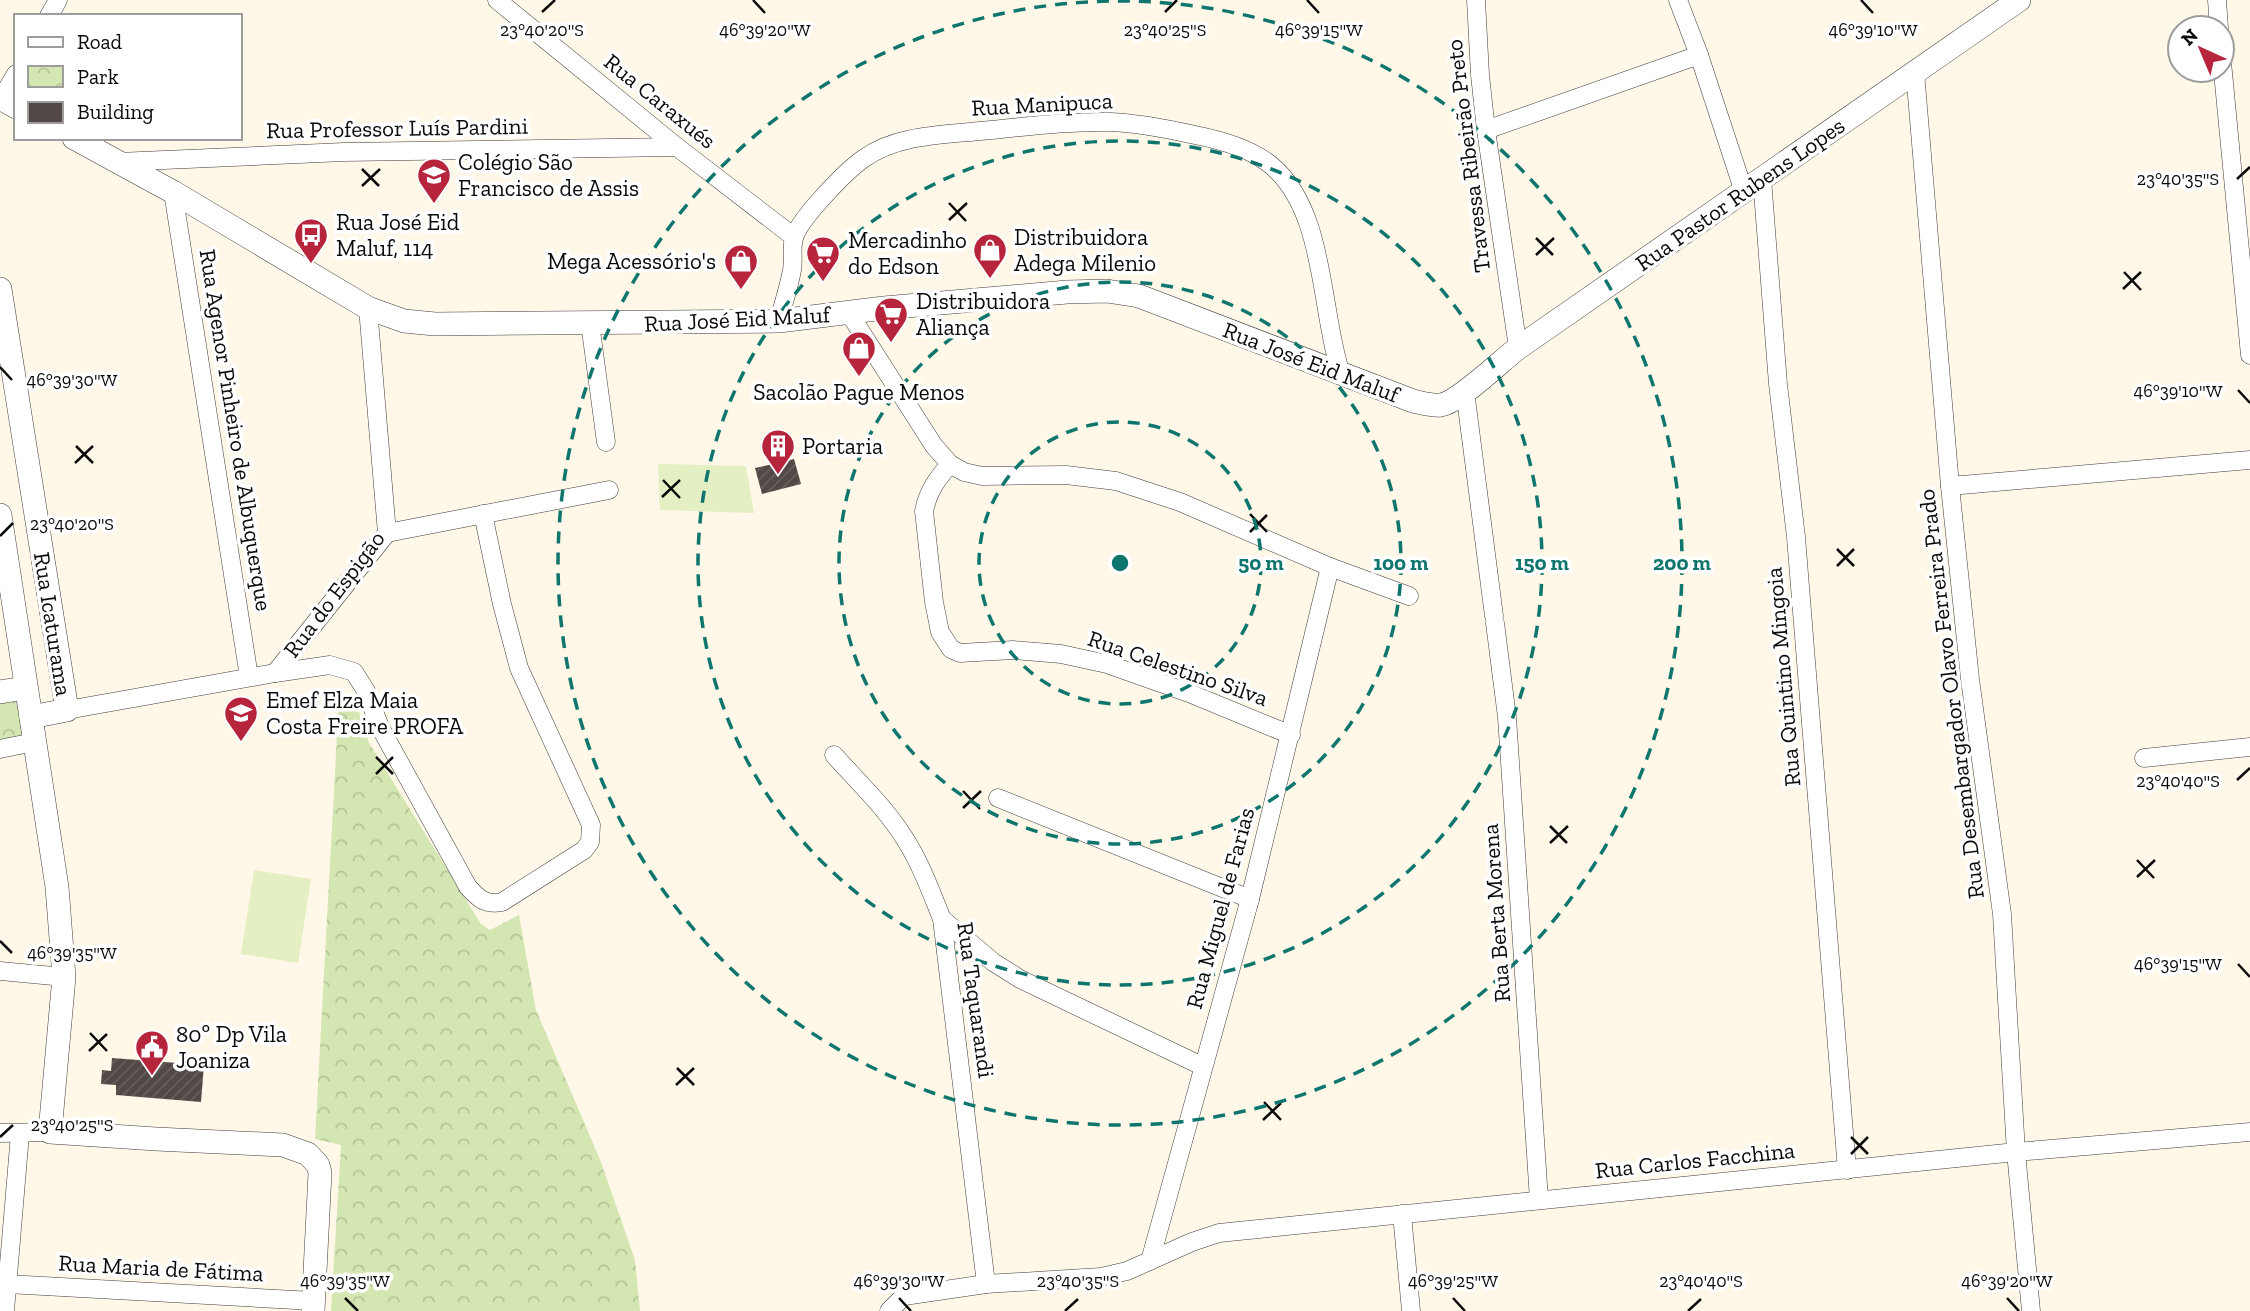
<svg xmlns="http://www.w3.org/2000/svg" width="2250" height="1311" viewBox="0 0 2250 1311" font-family="'Zilla Slab',serif">
  <style>
    .park { fill: url(#park-crowns) }
    .pitch { fill: #e5efc4 }
    .building { fill: url(#building-hatch) }
    .lines { fill: none; stroke-linecap: round; stroke-linejoin: round }
    .minor-casing { stroke: #3d3d3d; stroke-width: 19 }
    .tertiary-casing { stroke: #3d3d3d; stroke-width: 24 }
    .minor { stroke: #fff; stroke-width: 18 }
    .tertiary { stroke: #fff; stroke-width: 23 }
    .ticks { fill: none; stroke: #0a0a0a; stroke-width: 2.5 }
    .ring { fill: none; stroke: #0f766e; stroke-width: 3.5; stroke-dasharray: 12 9 }
    .labels { text-anchor: middle; dominant-baseline: central; stroke-width: 7; stroke-linejoin: round; paint-order: stroke }
    .street-label { font-size: 23px; fill: #0a0a0a; stroke: #fff }
    .poi-label { font-size: 23px; fill: #0a0a0a; stroke: #fff; text-anchor: start }
    .ticks-label { font-size: 18px; text-anchor: middle; fill: #0a0a0a; stroke: #fff; stroke-width: 7; stroke-linejoin: round; paint-order: stroke }
    .centre { fill: #0f766e; stroke: #fff; stroke-width: 3.5 }
    .ring-label { font-size: 21px; text-anchor: middle; font-weight: bold; fill: #0f766e; stroke: #fff; stroke-width: 7; stroke-linejoin: round; paint-order: stroke }
  </style>
  <defs>
    <pattern id="park-crowns" width="20" height="18" patternUnits="userSpaceOnUse" patternTransform="scale(1.75)"><rect width="20" height="18" fill="#d4e7b2"/><path d="M2 6a3 3 0 1 1 6 0M12 15a3 3 0 1 1 6 0" fill="none" stroke="#b5c598"/></pattern>
    <pattern id="building-hatch" width="6" height="6" patternUnits="userSpaceOnUse" patternTransform="scale(1.75)"><rect width="6" height="6" fill="#524946"/><path d="M-1 1l2-2M0 6l6-6M5 7l2-2" fill="none" stroke="#665f5c"/></pattern>
  </defs>
  <rect width="100%" height="100%" fill="#fff7e7"/>
  <g class="park">
    <path d="M19,695L27,740L0,745V698Z"/>
    <path d="M339,699L359,712L369,743L481,924L490,930L519,915L536,1010L601,1162L635,1260L640,1311H331L341,1145L315,1139Z"/>
  </g>
  <g class="pitch">
    <path d="M658,464L746,466L754,513L660,510Z"/>
    <path d="M254,870L311,879L298,963L241,954Z"/>
  </g>
  <g class="building">
    <path d="M794,459L801,484L762,494L755,468Z"/>
    <path d="M112,1058L204,1065L201,1102L116,1095V1085L101,1084L102,1070L111,1071Z"/>
  </g>
  <g class="lines">
    <g class="minor-casing">
      <g id="minor">
        <path d="M497,0L677,147L794,237"/>
        <path d="M1476,0L1480,75L1486,130L1518,348"/>
        <path d="M1678,0L1699,55L1744,192"/>
        <path d="M2217,0L2219,28"/>
        <path d="M49,16L58,0"/>
        <path d="M2222,62L2250,355"/>
        <path d="M1915,72L1950,486L1970,679L2002,914L2016,1152L2031,1311"/>
        <path d="M1,99L16,74"/>
        <path d="M1486,130L1699,55"/>
        <path d="M118,162L344,152L677,147"/>
        <path d="M1762,179L1778,384L1796,537L1847,1170"/>
        <path d="M173,192L249,677"/>
        <path d="M849,313L934,446L950,464L964,472L982,476L1066,475L1116,481L1180,502L1330,567L1409,596"/>
        <path d="M779,321C783,304 789,287 792,270C794,260 791,248 794,238C799,219 846,171 863,159C896,135 941,135 980,131C1023,127 1067,121 1111,122C1139,123 1168,129 1195,135C1221,140 1252,149 1272,166C1326,212 1320,311 1341,374"/>
        <path d="M590,323L606,442"/>
        <path d="M1465,391L1494,616"/>
        <path d="M950,464C937,479 928,491 924,511L934,602L940,632L951,649L960,653L1013,650L1061,654L1107,664L1189,693L1291,735"/>
        <path d="M1950,486L2250,460"/>
        <path d="M387,533L609,490"/>
        <path d="M1495,623L1507,717L1539,1200"/>
        <path d="M275,673L330,665L354,672L366,691L380,727L468,887C479,899 485,905 502,902L584,850L590,842L591,825L519,668L502,604L483,514"/>
        <path d="M67,710L275,673L387,533L368,308"/>
        <path d="M0,749L34,742"/>
        <path d="M834,755C858,782 886,808 905,839C921,864 931,892 942,919L986,1284"/>
        <path d="M2144,758L2250,747"/>
        <path d="M998,798L1250,899"/>
        <path d="M942,919L993,962L1020,979L1202,1066"/>
        <path d="M0,971L64,977"/>
        <path d="M0,1133L50,1132"/>
        <path d="M1402,1214L1411,1311"/>
        <path d="M1150,1261L1250,899L1330,567"/>
        <path d="M7,1284L313,1301"/>
        <path d="M5,1311L20,1134"/>
        <path d="M889,1311L904,1296L986,1284L1101,1277L1127,1271L1192,1242L1219,1233L2016,1152L2250,1132"/>
      </g>
    </g>
    <g class="tertiary-casing">
      <g id="tertiary">
        <path d="M0,98L16,107"/>
        <path d="M74,138L173,192L368,308L404,321L435,324L779,321L884,308L1067,292L1107,291L1139,296L1413,401C1422,403 1432,406 1441,405C1459,402 1502,360 1518,348L2019,0"/>
        <path d="M0,289L67,710L31,717"/>
        <path d="M0,515L57,887L64,977L50,1132L156,1139L283,1145L308,1154L318,1165L320,1173L313,1311"/>
        <path d="M0,692L25,688"/>
      </g>
    </g>
    <use href="#minor" class="minor"/>
    <use href="#tertiary" class="tertiary"/>
  </g>
  <path class="ticks" d="M753,0L765,13M1307,0L1319,13M1861,0L1873,13M542,12L555,0M1165,12L1177,0M362,169L379,186M2237,179L2250,167M362,186L380,169M949,203L966,221M949,220L967,203M1536,238L1553,255M1536,255L1554,238M2124,272L2141,290M2123,289L2141,272M0,367L12,380M2238,390L2250,403M76,446L93,463M75,463L93,446M663,480L680,498M662,497L680,480M1250,514L1267,532M1250,532L1267,515M0,536L13,523M1837,549L1854,566M1837,566L1854,549M376,757L393,774M376,774L393,757M2237,780L2250,768M963,791L980,809M963,808L981,791M1550,826L1567,843M1550,843L1568,826M2137,860L2154,878M2137,877L2155,860M0,941L12,953M2238,964L2250,977M90,1033L107,1051M89,1051L107,1034M677,1068L694,1085M676,1085L694,1068M1264,1102L1281,1120M1263,1120L1281,1103M0,1137L13,1125M1851,1137L1868,1154M1851,1154L1868,1137M345,1298L358,1311M899,1298L911,1311M1453,1298L1465,1311M2007,1298L2019,1311M1065,1311L1078,1299M1688,1311L1701,1299"/>
  <g class="ring">
    <circle cx="1120" cy="563" r="141"/>
    <circle cx="1120" cy="563" r="281"/>
    <circle cx="1120" cy="563" r="422"/>
    <circle cx="1120" cy="563" r="562"/>
  </g>
  <defs>
    <g id="school-pin" transform="scale(1.75)"><path d="M0 17L-7.5 6A9.5 9.5 0 1 1 7.5 6Z" fill="#b7253d" stroke="#fff"/><path d="M0-5L7-2L0 1L-7-2ZM-4 1L0 2.5L4 1V4Q0 6-4 4Z" fill="#fff"/></g>
    <g id="bus-pin" transform="scale(1.75)"><path d="M0 17L-7.5 6A9.5 9.5 0 1 1 7.5 6Z" fill="#b7253d" stroke="#fff"/><path d="M-5-6H5V4H4V6H2V4H-2V6H-4V4H-5ZM-3.5-4V0h7V-4ZM-3.5 1.2v1.5H-2V1.2ZM2 1.2v1.5H3.5V1.2Z" fill="#fff"/></g>
    <g id="shop-pin" transform="scale(1.75)"><path d="M0 17L-7.5 6A9.5 9.5 0 1 1 7.5 6Z" fill="#b7253d" stroke="#fff"/><path d="M-5-2.5h2.3a2.7 3.5 0 0 1 5.4 0H5L5.5 6h-11ZM-1.5-2.5h3a1.5 2.3 0 0 0-3 0Z" fill="#fff"/></g>
    <g id="supermarket-pin" transform="scale(1.75)"><path d="M0 17L-7.5 6A9.5 9.5 0 1 1 7.5 6Z" fill="#b7253d" stroke="#fff"/><path d="M-6-5.5h2.5l.6 2H6L4.5 2H-2.5L-4.4-4H-6ZM-1.5 3.2a1.3 1.3 0 1 0 .1 0ZM3 3.2a1.3 1.3 0 1 0 .1 0Z" fill="#fff"/></g>
    <g id="building-pin" transform="scale(1.75)"><path d="M0 17L-7.5 6A9.5 9.5 0 1 1 7.5 6Z" fill="#b7253d" stroke="#fff"/><path d="M-4-6H4V6H1V3H-1V6H-4ZM-2.5-4.3h1.7v1.8h-1.7ZM.8-4.3h1.7v1.8H.8ZM-2.5-1h1.7V.8h-1.7ZM.8-1h1.7V.8H.8Z" fill="#fff"/></g>
    <g id="civic-pin" transform="scale(1.75)"><path d="M0 17L-7.5 6A9.5 9.5 0 1 1 7.5 6Z" fill="#b7253d" stroke="#fff"/><path d="M-.6-6.5H3V-4.5H.6V-3L4-1V1h2V6H-6V1h2V-1L-.6-3ZM-1.2 2.5V6h2.4V2.5Z" fill="#fff"/></g>
  </defs>
  <g fill-rule="evenodd">
    <use href="#school-pin" x="434" y="175"/>
    <use href="#bus-pin" x="311" y="235"/>
    <use href="#shop-pin" x="990" y="250"/>
    <use href="#supermarket-pin" x="823" y="253"/>
    <use href="#shop-pin" x="741" y="261"/>
    <use href="#supermarket-pin" x="891" y="314"/>
    <use href="#shop-pin" x="859" y="348"/>
    <use href="#building-pin" x="778" y="446"/>
    <use href="#school-pin" x="241" y="713"/>
    <use href="#civic-pin" x="152" y="1047"/>
  </g>
  <g class="labels">
    <g class="street-label">
      <text transform="translate(660 101) rotate(39)">Rua Caraxués</text>
      <text transform="translate(1042 104) rotate(-3)">Rua Manipuca</text>
      <text transform="translate(397 128) rotate(-1)">Rua Professor Luís Pardini</text>
      <text transform="translate(1468 156) rotate(-97)">Travessa Ribeirão Preto</text>
      <text transform="translate(1740 194) rotate(-35)">Rua Pastor Rubens Lopes</text>
      <text transform="translate(737 319) rotate(-3)">Rua José Eid Maluf</text>
      <text transform="translate(1311 362) rotate(21)">Rua José Eid Maluf</text>
      <text transform="translate(236 430) rotate(81)">Rua Agenor Pinheiro de Albuquerque</text>
      <text transform="translate(334 594) rotate(-53)">Rua do Espigão</text>
      <text transform="translate(53 624) rotate(81)">Rua Icaturama</text>
      <text transform="translate(1178 668) rotate(19)">Rua Celestino Silva</text>
      <text transform="translate(1783 677) rotate(-95)">Rua Quintino Mingoia</text>
      <text transform="translate(1951 694) rotate(-97)">Rua Desembargador Olavo Ferreira Prado</text>
      <text transform="translate(1220 908) rotate(-75)">Rua Miguel de Farias</text>
      <text transform="translate(1496 913) rotate(-94)">Rua Berta Morena</text>
      <text transform="translate(976 1000) rotate(82)">Rua Taquarandi</text>
      <text transform="translate(1695 1160) rotate(-6)">Rua Carlos Facchina</text>
      <text transform="translate(161 1268) rotate(3)">Rua Maria de Fátima</text>
    </g>
    <g class="poi-label">
      <text x="458" y="162">Colégio São<tspan x="458" dy="26">Francisco de Assis</tspan></text>
      <text x="336" y="222">Rua José Eid<tspan x="336" dy="26">Maluf, 114</tspan></text>
      <text x="1014" y="237">Distribuidora<tspan x="1014" dy="26">Adega Milenio</tspan></text>
      <text x="848" y="240">Mercadinho<tspan x="848" dy="26">do Edson</tspan></text>
      <text x="716" y="261" text-anchor="end">Mega Acessório's</text>
      <text x="916" y="301">Distribuidora<tspan x="916" dy="26">Aliança</tspan></text>
      <text x="859" y="392" text-anchor="middle">Sacolão Pague Menos</text>
      <text x="802" y="446">Portaria</text>
      <text x="266" y="700">Emef Elza Maia<tspan x="266" dy="26">Costa Freire PROFA</tspan></text>
      <text x="176" y="1034">80º Dp Vila<tspan x="176" dy="26">Joaniza</tspan></text>
    </g>
  </g>
  <g class="ticks-label">
    <text x="542" y="36">23°40'20"S</text>
    <text x="1165" y="36">23°40'25"S</text>
    <text x="765" y="36">46°39'20"W</text>
    <text x="1319" y="36">46°39'15"W</text>
    <text x="1873" y="36">46°39'10"W</text>
    <text x="2178" y="185">23°40'35"S</text>
    <text x="72" y="386">46°39'30"W</text>
    <text x="2178" y="397">46°39'10"W</text>
    <text x="72" y="530">23°40'20"S</text>
    <text x="2178" y="787">23°40'40"S</text>
    <text x="72" y="959">46°39'35"W</text>
    <text x="2178" y="970">46°39'15"W</text>
    <text x="72" y="1131">23°40'25"S</text>
    <text x="345" y="1287">46°39'35"W</text>
    <text x="899" y="1287">46°39'30"W</text>
    <text x="1453" y="1287">46°39'25"W</text>
    <text x="2007" y="1287">46°39'20"W</text>
    <text x="1078" y="1287">23°40'35"S</text>
    <text x="1701" y="1287">23°40'40"S</text>
  </g>
  <circle cx="1120" cy="563" r="10" class="centre"/>
  <g class="ring-label">
    <text x="1261" y="570">50 m</text>
    <text x="1401" y="570">100 m</text>
    <text x="1542" y="570">150 m</text>
    <text x="1682" y="570">200 m</text>
  </g>
  <rect x="14" y="14" width="228" height="126" fill="#ffffff" stroke="#9d9d9d" stroke-width="2"/>
  <rect x="28" y="37" width="35" height="10" fill="#ffffff" stroke="#9d9d9d" stroke-width="2"/>
  <text x="77" y="49" font-size="21" fill="#0a0a0a">Road</text>
  <rect x="28" y="66" width="35" height="21" fill="url(#park-crowns)" stroke="#9d9d9d" stroke-width="2"/>
  <text x="77" y="84" font-size="21" fill="#0a0a0a">Park</text>
  <rect x="28" y="102" width="35" height="21" fill="#524946" stroke="#9d9d9d" stroke-width="2"/>
  <text x="77" y="119" font-size="21" fill="#0a0a0a">Building</text>
  <g transform="translate(2201 49) rotate(316)"><circle r="33" fill="#ffffff" stroke="#9d9d9d" stroke-width="2"/>
  <path d="M0-5L12 26L0 18L-12 26Z" fill="#b7253d"/>
  <text y="-10" font-size="19" font-weight="bold" text-anchor="middle" fill="#0a0a0a">N</text>
  </g>
</svg>
